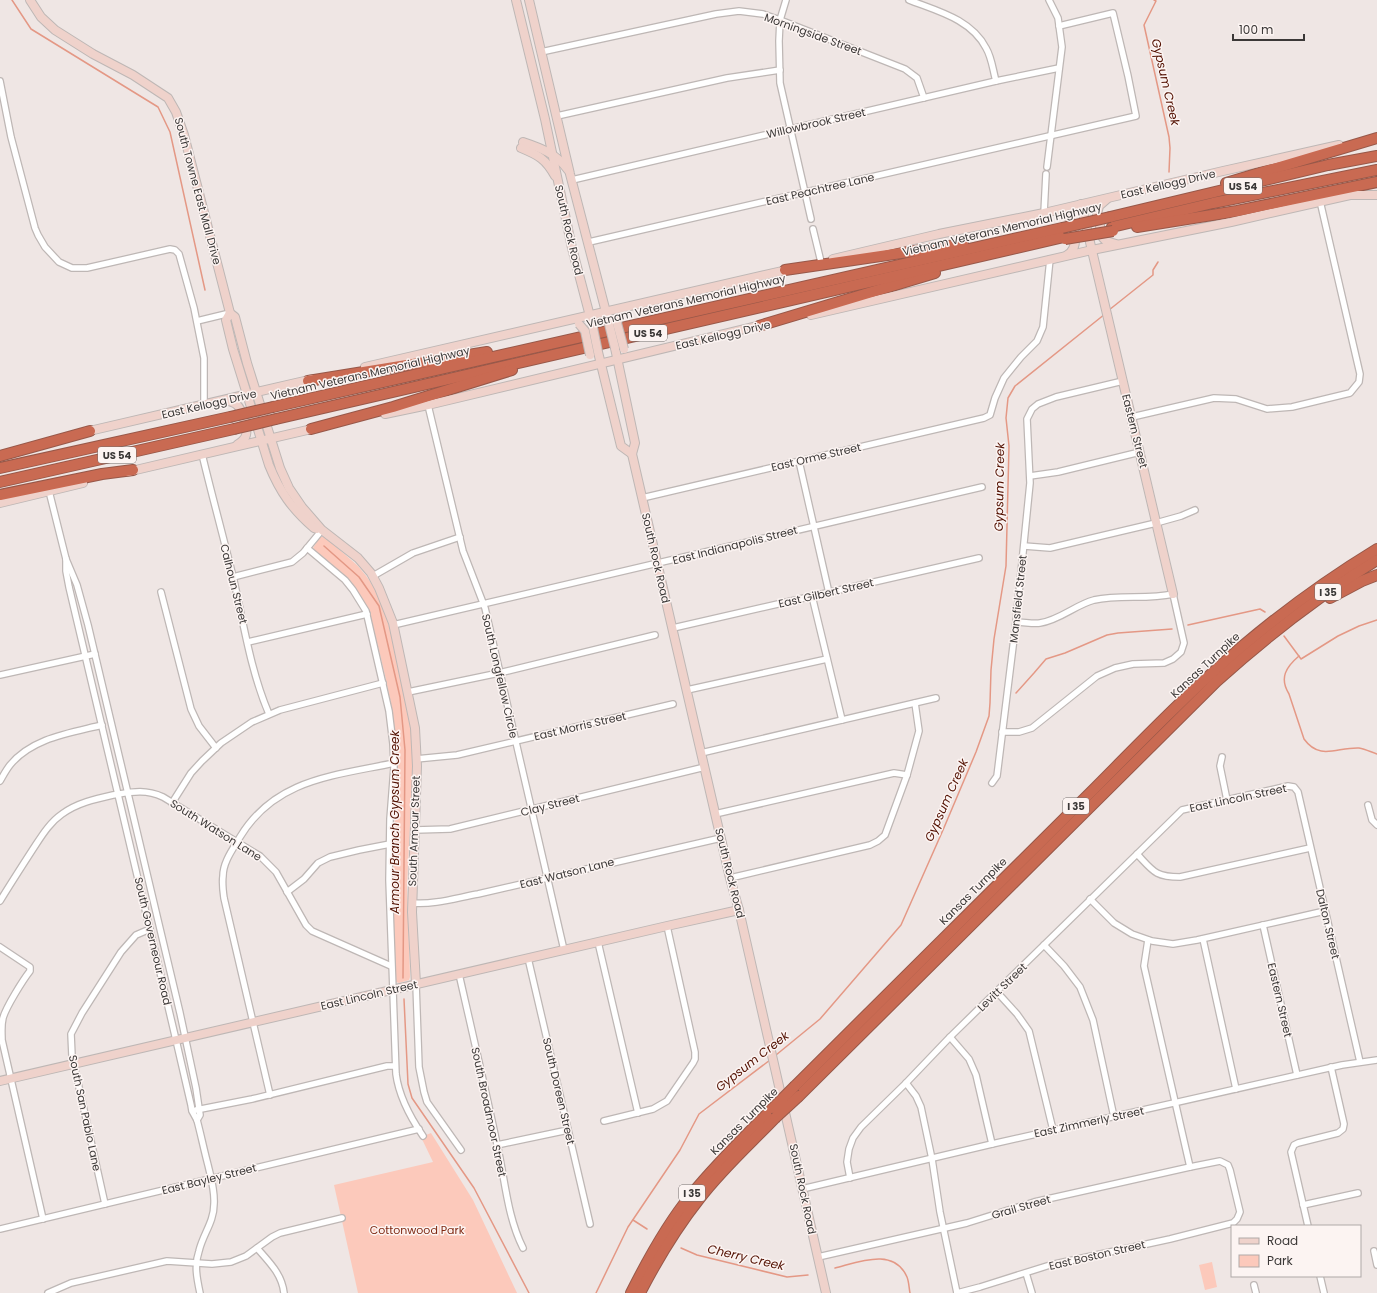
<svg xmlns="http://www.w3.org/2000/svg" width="1377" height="1293" viewBox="0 0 1377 1293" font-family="Poppins,sans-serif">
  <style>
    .green { fill: #fcc9bb }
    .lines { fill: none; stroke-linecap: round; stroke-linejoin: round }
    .stream { stroke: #e49885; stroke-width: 1.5 }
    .street-casing { stroke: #beb7b5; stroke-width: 8 }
    .secondary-casing { stroke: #beb7b5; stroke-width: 10 }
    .highway-casing { stroke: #975849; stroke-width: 12 }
    .street { stroke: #fff; stroke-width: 5.5 }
    .secondary { stroke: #efd2cb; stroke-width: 8 }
    .highway { stroke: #c96a52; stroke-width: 10 }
    .secondary-bridge-casing { stroke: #beb7b5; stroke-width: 10; stroke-linecap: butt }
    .highway-bridge-casing { stroke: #975849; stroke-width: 12; stroke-linecap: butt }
    .secondary-bridge { stroke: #efd2cb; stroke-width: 8 }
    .highway-bridge { stroke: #c96a52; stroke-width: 10 }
    .labels { text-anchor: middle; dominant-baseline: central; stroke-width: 3; stroke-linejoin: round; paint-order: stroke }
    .shield { fill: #fcf4f2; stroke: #75706f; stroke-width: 1 }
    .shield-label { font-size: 10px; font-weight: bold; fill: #3b3837 }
    .street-label { font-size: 11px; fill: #3b3837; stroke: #fcf4f2 }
    .park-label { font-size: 11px; fill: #7f2710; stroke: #fcf4f2 }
    .water-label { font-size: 12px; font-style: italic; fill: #521000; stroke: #fcf4f2 }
  </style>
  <rect width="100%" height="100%" fill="#efe6e4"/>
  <g class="green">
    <path d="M320,537H325L358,566L367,577L378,594L387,618L406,697L412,736L413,762L407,886L410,977L409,980L399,983L394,981C393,937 391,894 393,851C394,818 399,786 397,754C394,706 381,654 367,608L363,599L346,577L315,551L313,548Z"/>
    <path d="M431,1133L473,1200L517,1293H358L334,1185L433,1162L421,1137Z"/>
    <path d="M1212,1262L1217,1287L1205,1290L1199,1265Z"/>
  </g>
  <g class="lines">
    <g class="stream">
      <path d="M12,0L31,29L158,107L170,132L205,290"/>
      <path d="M1154,0L1156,1L1144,25L1169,137L1170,148L1169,172"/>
      <path d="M1109,310L1153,275V270L1158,262"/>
      <path d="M324,546L359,577L379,606L400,697L405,750L403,978"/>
      <path d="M1188,625L1260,609L1265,612"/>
      <path d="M1284,636L1301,659L1338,636L1359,626L1377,620"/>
      <path d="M1299,656C1286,667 1279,678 1289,694L1304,739C1320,761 1337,747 1359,748C1365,749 1371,752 1377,754"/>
      <path d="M1016,693L1034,673L1046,659L1065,653L1107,635L1118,633L1172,629"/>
      <path d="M404,999L408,1084L412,1098L474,1188L529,1293"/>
      <path d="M776,1055L820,1019L901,925L943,830L976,752L989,716L990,703L991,670L994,639L1006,566L1009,446L1006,418L1008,398L1015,386L1105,314"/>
      <path d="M633,1220L647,1229"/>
      <path d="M681,1248L697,1255L787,1277L808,1275"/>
      <path d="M835,1268C859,1262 894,1247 907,1277C909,1282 909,1288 910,1293"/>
      <path d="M596,1293L628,1227L680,1150L699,1114L770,1060"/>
    </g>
    <g class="street-casing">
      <g id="street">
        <path d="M786,0L780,20L779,41L780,83L811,219"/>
        <path d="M909,0C937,11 971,19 986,48C992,58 993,71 996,81"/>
        <path d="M541,52L716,14L739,11L763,14L780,20L905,69L917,78L924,98"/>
        <path d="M0,81L11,137L35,228L38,235L45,247L59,262L72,268H87L170,249L175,250L179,254L194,308L204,358V405"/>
        <path d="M557,116L727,78L780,70"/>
        <path d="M1047,167L1062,47L1058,18L1049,0"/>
        <path d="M572,180L996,81L1059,68"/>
        <path d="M1044,213L1046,174"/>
        <path d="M813,229L821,262"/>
        <path d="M589,242L1136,116L1128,76L1113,13L1059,26"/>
        <path d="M197,321L230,313"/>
        <path d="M428,405L463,551L485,608L564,950"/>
        <path d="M1132,417L1214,398L1236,399L1267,409L1292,407L1350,393L1359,382L1360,374L1320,201"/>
        <path d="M202,454C212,496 224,539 234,581C244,626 251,672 269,714"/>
        <path d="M799,461L829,593"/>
        <path d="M1030,476L1058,472L1140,452"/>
        <path d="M49,491L66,559L77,585L88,625L180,1013L196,1088L200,1115L197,1120"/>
        <path d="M642,498L984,418L990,415L995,398L1004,378L1021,357L1037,341L1043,327L1050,259"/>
        <path d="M1024,546L1050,548L1156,523L1181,516L1195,510"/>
        <path d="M307,548L345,580L353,590L366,611L389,711L393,744L394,767L390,819L389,880L396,1074C399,1097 410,1117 423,1136"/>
        <path d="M66,559V571L69,587L176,1040L191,1105L192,1111L197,1120C201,1135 204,1150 208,1165C211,1178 215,1191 214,1204C214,1222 203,1234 199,1251C194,1265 197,1279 200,1293"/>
        <path d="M373,576L413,553L460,537"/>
        <path d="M233,577L292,562L303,553L322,530"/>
        <path d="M161,592L191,709L199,726L216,748"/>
        <path d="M812,596L842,720"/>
        <path d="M393,625L982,487"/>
        <path d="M673,628L979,558"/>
        <path d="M248,642L367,614"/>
        <path d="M0,675L95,654"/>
        <path d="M687,690L827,659"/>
        <path d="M408,692L499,673L655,635"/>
        <path d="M1002,732H1019L1032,728L1097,676L1115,668L1133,664L1164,663L1173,659L1181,652L1184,643L1173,594C1147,600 1120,594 1094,600C1075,605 1060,620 1040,623C1033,624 1024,622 1016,622"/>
        <path d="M701,753L936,698"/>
        <path d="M1222,757L1220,766L1227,800"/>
        <path d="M416,759L457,755L673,704"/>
        <path d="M0,781C3,776 6,770 10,765C32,738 70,733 102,725"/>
        <path d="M992,783L997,776L1016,622L1030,483L1027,419L1032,409L1038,404L1056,397L1123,381"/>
        <path d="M172,803L191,773L202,761L221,743L252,722L280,710L383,683"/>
        <path d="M1368,805L1372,820L1377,825"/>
        <path d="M715,814L894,773L907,775"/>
        <path d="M415,830L450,829L705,767"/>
        <path d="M1137,854C1153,871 1155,877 1180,877L1310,848"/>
        <path d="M730,878L870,845L878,841L885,835L907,775L919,731L915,703"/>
        <path d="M287,892L304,879L318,863L330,857L359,850L390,844"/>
        <path d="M1090,899L1114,923L1132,934L1152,941L1173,944L1197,940L1325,911"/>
        <path d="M0,901C11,883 22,866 33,849C41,837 49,823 62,814C77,803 95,799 113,795C132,792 145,789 163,797L260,856L276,872L306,925L312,931L391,966"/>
        <path d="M412,903C434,905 456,898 478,894L721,838"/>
        <path d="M1263,925L1297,1075"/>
        <path d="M1203,939L1236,1089"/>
        <path d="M1148,940L1144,966L1190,1167"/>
        <path d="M598,942L638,1113"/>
        <path d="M1044,945L1064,966L1080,987L1093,1020L1114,1117"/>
        <path d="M0,947L30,967V971C23,980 6,1007 3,1018C1,1026 2,1033 2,1040L43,1219"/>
        <path d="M528,958L590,1224"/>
        <path d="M459,974C472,1031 485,1087 497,1144C505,1179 507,1216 523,1248"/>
        <path d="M416,984L419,1067L424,1092L427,1102L461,1150"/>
        <path d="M997,992L1017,1014L1029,1031L1053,1130"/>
        <path d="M950,1037L969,1059L976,1075L992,1144"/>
        <path d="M906,1083L916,1096L921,1107L932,1159L940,1212L957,1293"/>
        <path d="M270,1095L224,898C223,891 222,883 223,876C223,862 233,849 240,837C275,779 333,776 394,763"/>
        <path d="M196,1110L252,1099L387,1066H395"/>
        <path d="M604,1121L653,1109L667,1101L693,1063L695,1059V1052L667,926"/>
        <path d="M497,1145L568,1130"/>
        <path d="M850,1178L847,1162L849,1149L853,1138L861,1127L906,1083L950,1037L1182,810L1288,786L1294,787L1298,792L1360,1062"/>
        <path d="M802,1189L992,1144L1342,1065L1377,1060"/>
        <path d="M105,1204L72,1056L71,1034L82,1013L121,952L136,935L150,929"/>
        <path d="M1303,1205L1358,1193"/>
        <path d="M1308,1226L1291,1152L1294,1145L1298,1143L1338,1133L1343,1129L1344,1124L1331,1067"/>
        <path d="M0,1229L419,1129"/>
        <path d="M257,1248C269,1262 282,1274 284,1293"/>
        <path d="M1374,1251L1377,1265"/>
        <path d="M818,1257L967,1223L1034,1202L1190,1167L1220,1161L1228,1165L1230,1170L1240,1212L1237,1219L1233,1223L1170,1239L1050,1265L980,1287L957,1293"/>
        <path d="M1026,1273L1032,1293"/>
        <path d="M1320,1276L1324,1293"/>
        <path d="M1254,1285L1256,1293"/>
        <path d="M48,1293L71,1283L167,1261L212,1264L231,1262L246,1256L272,1237L280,1233L342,1218"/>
      </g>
    </g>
    <g class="secondary-casing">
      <g id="secondary">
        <path d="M30,0L41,17L55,30L93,54L133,75L168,98L176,112L184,135L230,313L235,317L247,363L280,468L289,488L302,507L322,530L358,558L371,573L379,588L393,623L415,728L417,766L412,912L416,984"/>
        <path d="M516,0L545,119L572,248L591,320"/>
        <path d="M529,0L570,174L607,316"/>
        <path d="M523,142C541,148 557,154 568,170"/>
        <path d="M521,148C538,155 546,159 555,176"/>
        <path d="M1107,199L1099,206L1097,214L1103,238L1106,241L1116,244"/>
        <path d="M1081,204L1173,594"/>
        <path d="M1057,211L1066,214C1074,224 1081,247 1067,255"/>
        <path d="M833,259L939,234L1044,213L1223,171L1339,145"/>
        <path d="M230,313L226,320L233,349L269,465C280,492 292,509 314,528L317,529"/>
        <path d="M811,315L1092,250L1231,222L1350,195H1377"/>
        <path d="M615,348L635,443L632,454L730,878L739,910L826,1293"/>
        <path d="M598,352L621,446L632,454"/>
        <path d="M365,367L791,269"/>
        <path d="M225,400C230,401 234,402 237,405C242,409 248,429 246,435C245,440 241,442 237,445"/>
        <path d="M385,414L428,405L765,324"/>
        <path d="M85,432L313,379"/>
        <path d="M127,472L316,428"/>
        <path d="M0,503L83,483"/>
        <path d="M0,1081L667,926L739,910"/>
      </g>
    </g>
    <g class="highway-casing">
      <g id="highway">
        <path d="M1226,183L1377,138"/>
        <path d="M1110,217L1328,165L1377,156"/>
        <path d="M1112,227L1213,203L1377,170"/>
        <path d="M1137,227L1237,211L1377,182"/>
        <path d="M785,270L963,244"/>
        <path d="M759,326L935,273"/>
        <path d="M308,381L487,352"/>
        <path d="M273,407L1062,228"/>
        <path d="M276,419L1064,237"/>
        <path d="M311,429L393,407L512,370"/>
        <path d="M0,456L90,431"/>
        <path d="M0,468L230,417"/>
        <path d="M0,482L234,429"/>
        <path d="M0,495L102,474L133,470"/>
        <path d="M1330,598L1362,581L1377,575"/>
        <path d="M795,1086C895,987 994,887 1095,788C1133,750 1171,710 1211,674C1262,627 1318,585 1377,549"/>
        <path d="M799,1096L1217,681C1267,636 1320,595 1377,560"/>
        <path d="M631,1293C648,1259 667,1224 691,1195C716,1164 745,1136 773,1108"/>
        <path d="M640,1293C657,1260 677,1227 700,1198C722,1169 750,1144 775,1118"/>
      </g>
    </g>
    <use href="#street" class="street"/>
    <use href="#secondary" class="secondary"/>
    <use href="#highway" class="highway"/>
    <g class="secondary-bridge-casing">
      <g id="secondary-bridge">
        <path d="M618,319L617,323L624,349"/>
        <path d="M608,320L615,348"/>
        <path d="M592,323L598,352"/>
        <path d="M579,324L585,331L590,355"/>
      </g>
    </g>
    <g class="highway-bridge-casing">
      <g id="highway-bridge">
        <path d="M1062,228L1110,217"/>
        <path d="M1065,239L1113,231"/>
        <path d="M230,417L273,407"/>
        <path d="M234,429L276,419"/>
        <path d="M773,1108L795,1086"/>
        <path d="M775,1118L799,1096"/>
      </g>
    </g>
    <use href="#secondary-bridge" class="secondary-bridge"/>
    <use href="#highway-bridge" class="highway-bridge"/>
  </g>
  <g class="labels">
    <g class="shield">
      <rect x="1224" y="178" width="38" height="16" rx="3"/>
      <rect x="629" y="325" width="38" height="16" rx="3"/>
      <rect x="98" y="447" width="38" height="16" rx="3"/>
      <rect x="1315" y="584" width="26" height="16" rx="3"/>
      <rect x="1063" y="798" width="26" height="16" rx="3"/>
      <rect x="679" y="1185" width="26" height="16" rx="3"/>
    </g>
    <g class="shield-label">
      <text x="1243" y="186">US 54</text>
      <text x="648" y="333">US 54</text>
      <text x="117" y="455">US 54</text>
      <text x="1328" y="592">I 35</text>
      <text x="1076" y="806">I 35</text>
      <text x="692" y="1193">I 35</text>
    </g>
    <g class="street-label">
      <text transform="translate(813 34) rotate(20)">Morningside Street</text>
      <text transform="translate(816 123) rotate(-13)">Willowbrook Street</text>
      <text transform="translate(1168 184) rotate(-13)">East Kellogg Drive</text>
      <text transform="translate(820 189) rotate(-13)">East Peachtree Lane</text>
      <text transform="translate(198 191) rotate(75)">South Towne East Mall Drive</text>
      <text transform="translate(1002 229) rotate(-13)">Vietnam Veterans Memorial Highway</text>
      <text transform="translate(569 230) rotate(77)">South Rock Road</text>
      <text transform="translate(686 301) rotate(-13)">Vietnam Veterans Memorial Highway</text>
      <text transform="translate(723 335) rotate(-13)">East Kellogg Drive</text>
      <text transform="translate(370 373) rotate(-13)">Vietnam Veterans Memorial Highway</text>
      <text transform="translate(209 404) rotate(-13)">East Kellogg Drive</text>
      <text transform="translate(1135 431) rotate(76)">Eastern Street</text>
      <text transform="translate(816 457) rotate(-13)">East Orme Street</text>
      <text transform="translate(735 545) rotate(-14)">East Indianapolis Street</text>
      <text transform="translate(656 558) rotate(77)">South Rock Road</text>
      <text transform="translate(234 584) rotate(76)">Calhoun Street</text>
      <text transform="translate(826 593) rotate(-13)">East Gilbert Street</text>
      <text transform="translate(1018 599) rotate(-84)">Mansfield Street</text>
      <text transform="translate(1205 665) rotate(-43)">Kansas Turnpike</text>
      <text transform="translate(500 676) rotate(77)">South Longfellow Circle</text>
      <text transform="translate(580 726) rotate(-13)">East Morris Street</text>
      <text transform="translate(1238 798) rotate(-12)">East Lincoln Street</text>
      <text transform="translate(550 805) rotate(-14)">Clay Street</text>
      <text transform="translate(216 830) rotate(32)">South Watson Lane</text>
      <text transform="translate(414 831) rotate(-88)">South Armour Street</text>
      <text transform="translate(567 873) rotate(-14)">East Watson Lane</text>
      <text transform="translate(730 873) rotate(76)">South Rock Road</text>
      <text transform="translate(973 891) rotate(-45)">Kansas Turnpike</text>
      <text transform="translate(1328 924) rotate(77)">Dalton Street</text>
      <text transform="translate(153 941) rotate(77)">South Governeour Road</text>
      <text transform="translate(1002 987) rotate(-44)">Levitt Street</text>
      <text transform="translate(369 995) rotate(-13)">East Lincoln Street</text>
      <text transform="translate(1280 1000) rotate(77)">Eastern Street</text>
      <text transform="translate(559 1091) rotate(77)">South Doreen Street</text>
      <text transform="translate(489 1112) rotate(78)">South Broadmoor Street</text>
      <text transform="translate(85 1113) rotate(78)">South San Pablo Lane</text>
      <text transform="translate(744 1121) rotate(-45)">Kansas Turnpike</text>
      <text transform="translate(1089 1122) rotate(-12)">East Zimmerly Street</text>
      <text transform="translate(209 1179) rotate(-14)">East Bayley Street</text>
      <text transform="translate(803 1189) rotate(78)">South Rock Road</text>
      <text transform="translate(1021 1207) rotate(-16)">Grail Street</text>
      <text transform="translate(1097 1255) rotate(-13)">East Boston Street</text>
    </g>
    <g class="park-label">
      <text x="417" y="1230">Cottonwood Park</text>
    </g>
    <g class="water-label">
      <text transform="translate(1166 82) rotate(77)">Gypsum Creek</text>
      <text transform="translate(999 487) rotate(-89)">Gypsum Creek</text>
      <text transform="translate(946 800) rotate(-66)">Gypsum Creek</text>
      <text transform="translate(394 822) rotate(-90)">Armour Branch Gypsum Creek</text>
      <text transform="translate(752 1061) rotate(-38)">Gypsum Creek</text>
      <text transform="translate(746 1257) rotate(13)">Cherry Creek</text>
    </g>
  </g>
  <rect x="1231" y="1225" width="130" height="52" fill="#fcf4f2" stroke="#afa9a7"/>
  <rect x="1239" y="1238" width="20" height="6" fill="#efd2cb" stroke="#afa9a7"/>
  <text x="1267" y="1245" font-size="12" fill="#3b3837">Road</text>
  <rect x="1239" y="1255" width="20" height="12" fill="#fcc9bb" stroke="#afa9a7"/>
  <text x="1267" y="1265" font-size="12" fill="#3b3837">Park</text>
  <path d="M1233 34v6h71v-6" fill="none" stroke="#3b3837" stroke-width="2"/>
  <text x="1239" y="34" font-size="12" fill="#3b3837" stroke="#fcf4f2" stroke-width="3" paint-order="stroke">100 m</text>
</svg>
